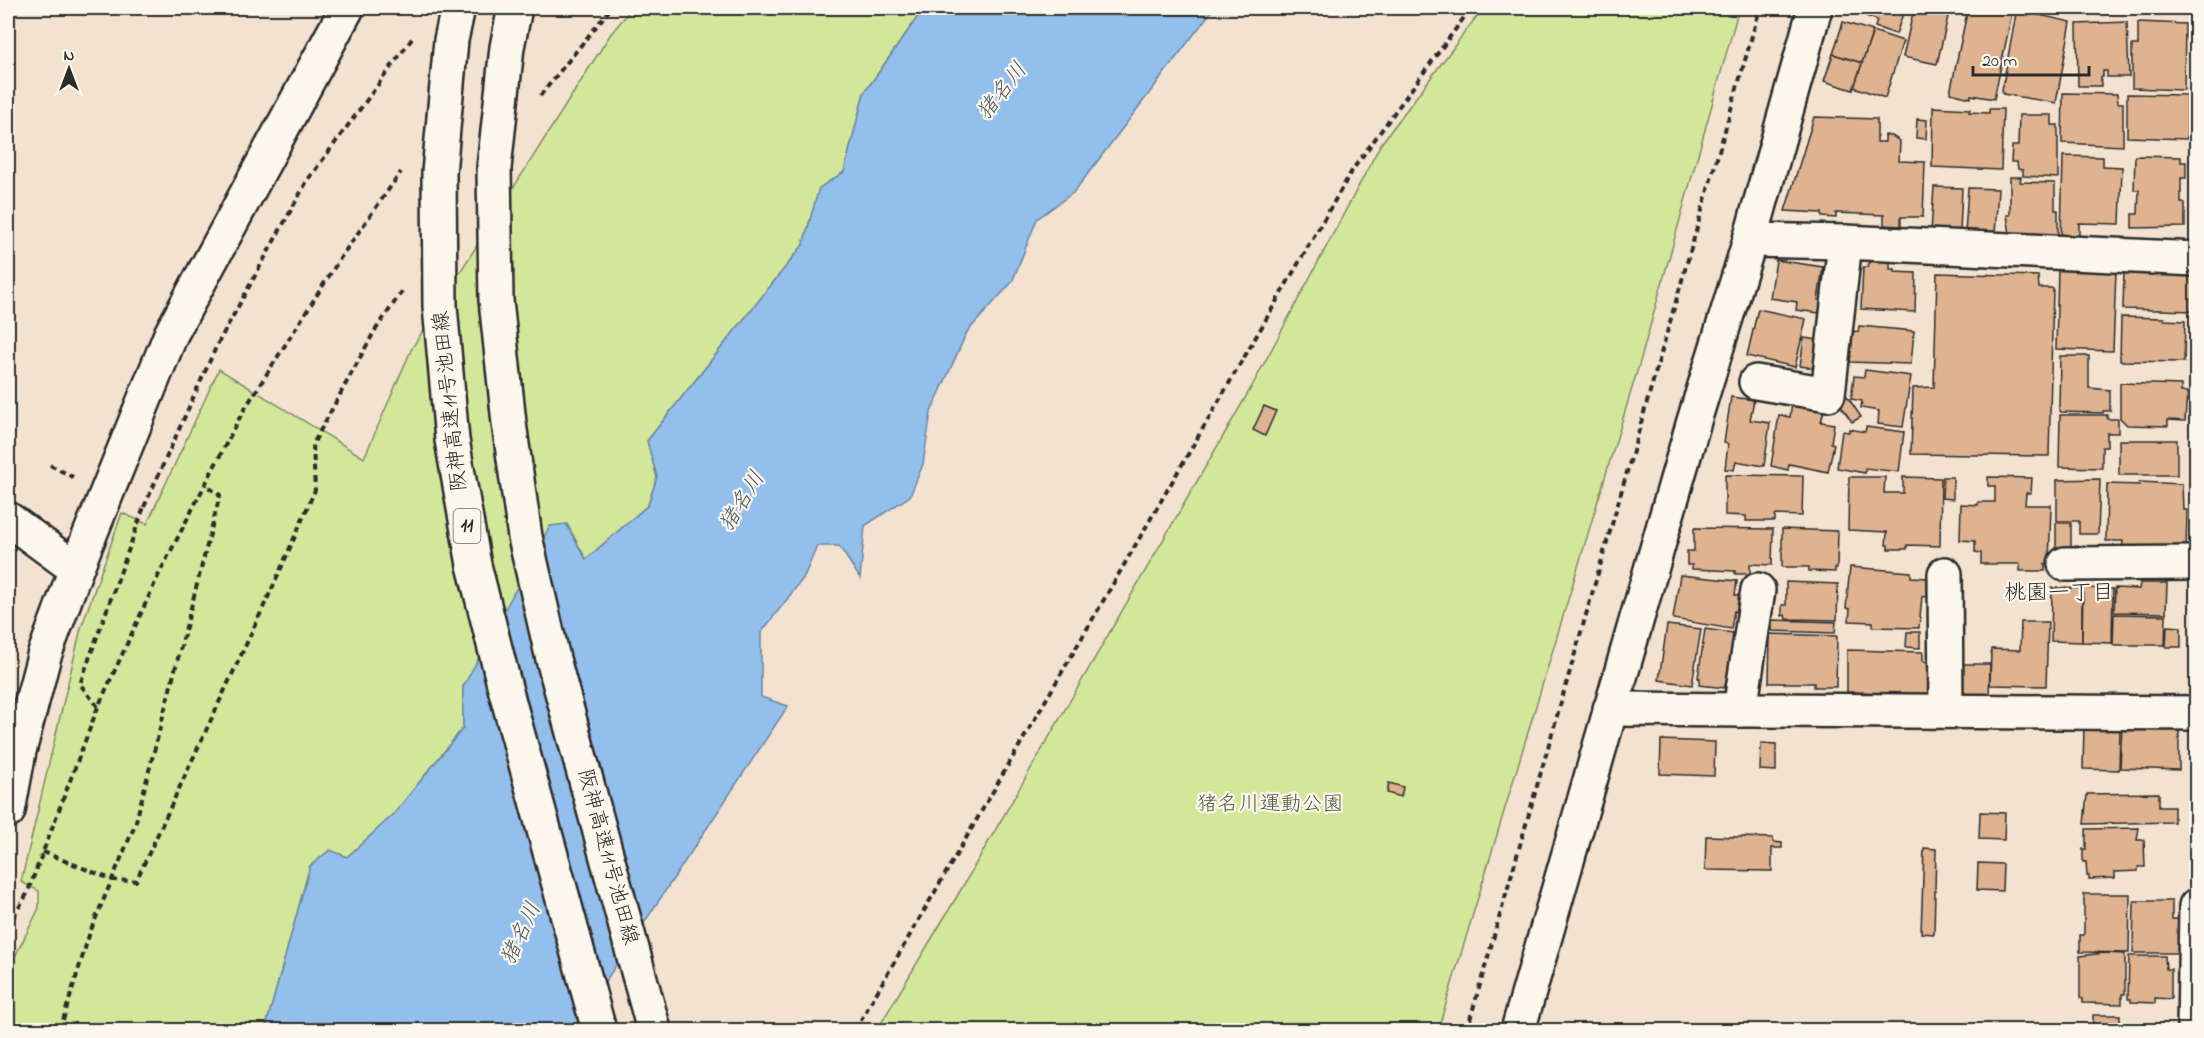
<svg xmlns="http://www.w3.org/2000/svg" width="2204" height="1038" viewBox="0 0 2204 1038" font-family="'Indie Flower','Klee One',sans-serif">
  <style>
    .green { fill: #d3e79b; stroke: #7f8963; stroke-width: 1.5 }
    .water { fill: #93bfec; stroke: #69849f; stroke-width: 1.5 }
    .building { fill: #dfb290; stroke: #2b2b2b; stroke-width: 1.5 }
    .lines { fill: none; stroke-linecap: round; stroke-linejoin: round }
    .minor-casing { stroke: #2b2b2b; stroke-width: 38 }
    .tertiary-casing { stroke: #2b2b2b; stroke-width: 38 }
    .path { stroke: #2b2b2b; stroke-width: 4; stroke-dasharray: 6 4.5; stroke-linecap: butt }
    .minor { stroke: #fbf7ec; stroke-width: 33 }
    .tertiary { stroke: #fbf7ec; stroke-width: 33 }
    .motorway-bridge-casing { stroke: #2b2b2b; stroke-width: 38; stroke-linecap: butt }
    .motorway-bridge { stroke: #fbf7ec; stroke-width: 33 }
    .labels { text-anchor: middle; dominant-baseline: central; stroke-width: 4.5; stroke-linejoin: round; paint-order: stroke }
    .shield { fill: #fbf7ec; stroke: #696865; stroke-width: 1.5 }
    .shield-label { font-size: 20px; font-weight: bold; fill: #2b2b2b }
    .street-label { font-size: 21px; fill: #2b2b2b; stroke: #fbf7ec }
    .park-label { font-size: 21px; fill: #555a47; stroke: #fbf7ec }
    .water-label { font-size: 22px; font-style: italic; fill: #4a5765; stroke: #fbf7ec }
    .neighbourhood-label { font-size: 22px; fill: #2b2b2b; stroke: #fbf7ec }
  </style>
  <rect width="100%" height="100%" fill="#f3e2d0"/>
  <filter id="ink" filterUnits="userSpaceOnUse"><feTurbulence type="fractalNoise" baseFrequency=".0167" numOctaves="2"/><feDisplacementMap in="SourceGraphic" scale="12" xChannelSelector="R" yChannelSelector="G"/><feConvolveMatrix kernelMatrix="1 2 1 2 8 2 1 2 1" color-interpolation-filters="sRGB"/></filter>
  <g filter="url(#ink)">
    <g class="green">
      <path d="M632,8H924L864,93L844,172L819,189L803,245L647,441L657,477L648,505L586,559L567,524L463,687V728L393,815L347,857L330,850L310,866L265,1030H8V971L39,908V891L21,882L81,628L122,513L147,524L219,369L364,458L412,348L610,35Z"/>
      <path d="M1483,8H1739L1642,355L1438,1030H877L956,898L1251,388L1381,144Z"/>
    </g>
    <path class="water" d="M924,8H1214L1074,192L1037,219L1012,282L967,332L931,412L923,464L910,496L865,526L860,578L839,546H817L804,577L761,633V697L788,706L573,1030H265L310,866L330,850L347,857L393,815L463,728V687L550,526L566,524L586,559L648,505L657,477L647,441L803,245L819,188L844,172L864,93Z"/>
    <g class="building">
      <path d="M1850,8H1900V10L1904,11L1896,34L1875,27L1877,20L1852,11L1853,8Z"/>
      <path d="M1914,8H1950L1937,64L1903,57Z"/>
      <path d="M1968,8H1981L2012,13L1994,99L1971,95V98L1950,93Z"/>
      <path d="M2017,8H2030V13L2071,22L2056,103L2003,94L2002,90Z"/>
      <path d="M1843,22L1873,31L1862,63L1833,54Z"/>
      <path d="M2127,22L2129,77H2107V71H2103V77H2101V86H2078L2077,24Z"/>
      <path d="M2138,22L2185,24L2184,90L2132,88V45H2138Z"/>
      <path d="M1873,31L1903,41L1885,98L1854,87Z"/>
      <path d="M1833,54L1862,63L1853,90L1824,81Z"/>
      <path d="M2063,93L2117,94L2118,103H2123V146L2062,143Z"/>
      <path d="M2127,94L2187,95V139L2127,137Z"/>
      <path d="M1933,107L1970,109L1969,112L1989,113V109H2003L2001,170L1932,167Z"/>
      <path d="M2019,115H2052V125H2058V178L2023,176V170L2018,169L2017,162H2011L2012,146H2018Z"/>
      <path d="M1814,117L1877,119V142H1885V135L1892,136L1900,141L1899,161L1925,162L1923,217H1901V226L1884,225V215L1836,213V218L1822,217V213L1785,211Z"/>
      <path d="M1917,119L1927,120L1926,139L1916,138Z"/>
      <path d="M2063,156L2103,157V166L2122,167L2120,224L2079,223V238L2061,237Z"/>
      <path d="M2135,156L2181,157V162H2186V178H2181V203H2185V227L2132,228V214H2138L2139,190H2134Z"/>
      <path d="M2010,177H2021L2020,182L2055,183V210H2058V235L2010,234L2007,215H2010Z"/>
      <path d="M1934,187L1962,188L1960,232H1931Z"/>
      <path d="M1968,188L1998,189L1995,234L1965,233Z"/>
      <path d="M1776,260L1823,267L1818,300L1821,301L1819,313L1796,310L1797,302L1770,298Z"/>
      <path d="M1874,260L1890,261V269H1895V272L1916,273L1915,312L1861,309L1863,267H1868V264Z"/>
      <path d="M2058,268L2116,270L2113,351L2056,349Z"/>
      <path d="M2124,271L2196,273V304H2194V311L2123,309Z"/>
      <path d="M1937,273L2038,276L2039,288H2053L2049,456L1911,454L1913,388L1934,387Z"/>
      <path d="M1758,309L1806,319L1795,367L1747,356Z"/>
      <path d="M2121,317L2164,318V320L2185,321L2184,362L2120,361Z"/>
      <path d="M1859,326L1914,331L1911,364L1850,362L1853,331L1858,332Z"/>
      <path d="M1804,338L1818,340L1814,368L1800,366Z"/>
      <path d="M2060,356H2089V388L2110,390V411H2103V413L2061,412L2059,409Z"/>
      <path d="M1865,370L1911,376L1903,427L1878,424L1879,411L1861,408L1862,401L1851,399L1854,376L1864,377Z"/>
      <path d="M2120,383L2181,385V392H2187L2185,421L2168,420V426L2127,425L2120,418Z"/>
      <path d="M1843,390L1861,417L1852,422L1841,406Z"/>
      <path d="M1731,397L1754,400L1750,420L1770,423L1764,466L1736,461L1734,470L1725,469L1728,444L1724,443Z"/>
      <path d="M1792,404L1824,410L1821,422L1834,424L1831,443L1834,444L1828,472L1789,464L1788,470L1771,466L1779,415L1790,417Z"/>
      <path d="M1264,406L1276,411L1265,436L1253,430Z"/>
      <path d="M2060,415H2107V419H2118V433H2107V447H2102V468L2059,467Z"/>
      <path d="M1866,427L1904,432L1899,472L1865,468V473L1837,468L1842,431L1849,432V429L1865,432Z"/>
      <rect x="2119" y="440" width="58" height="35"/>
      <path d="M1725,475L1803,476L1802,516L1775,515V521H1746V516L1725,515Z"/>
      <path d="M1849,477H1885L1884,493H1903V477L1941,478L1940,546L1907,545V549H1888V545H1886L1887,532L1848,530Z"/>
      <path d="M1943,477H1953V499L1942,498Z"/>
      <path d="M1988,477L2032,478L2031,493H2026L2025,505H2051L2049,564H2045V571H2020V564H1981V553L1975,552V541L1960,540L1961,504L1978,505V502H1995V486H1988Z"/>
      <path d="M2100,479L2098,534H2079V521H2057V480Z"/>
      <path d="M2139,482L2182,484L2183,510H2187L2186,550L2122,549L2123,541H2106L2107,484L2140,485Z"/>
      <rect x="2056" y="523" width="15" height="26"/>
      <path d="M1694,528L1773,529L1772,565L1750,564V574H1735V571L1692,569V565H1687V551H1694Z"/>
      <path d="M1782,529L1838,531L1837,568H1835V572L1809,571V567H1782Z"/>
      <path d="M1850,567L1911,572V577L1928,578L1927,597L1922,596L1919,628L1873,627V622L1849,621L1850,609L1846,608Z"/>
      <path d="M1680,575L1737,581L1735,595H1744L1741,612L1734,611L1731,629L1673,619Z"/>
      <path d="M1786,582L1838,584L1837,620L1786,619L1785,615L1782,616V605H1786Z"/>
      <path d="M2140,583H2167L2166,613L2114,612L2115,588L2139,589Z"/>
      <path d="M2052,588H2082V642L2051,641Z"/>
      <path d="M2083,588L2113,589L2112,643L2082,642Z"/>
      <path d="M2114,614L2166,615L2165,645H2113Z"/>
      <path d="M1772,620L1836,622L1835,633L1772,631Z"/>
      <path d="M2021,622H2048L2046,686L1990,685L1991,649L2020,650Z"/>
      <path d="M1667,625L1701,629L1692,685L1659,680Z"/>
      <path d="M2167,626L2181,627V647H2166Z"/>
      <path d="M1705,629L1739,634L1731,681L1726,680L1725,688L1699,685L1700,678H1698Z"/>
      <path d="M1907,632H1920V648L1906,647Z"/>
      <path d="M1770,634L1837,636L1836,687H1814V683H1769Z"/>
      <path d="M1847,650L1923,652V661L1929,662L1928,694L1847,692Z"/>
      <path d="M1956,664H1990L1989,699L1955,698Z"/>
      <path d="M2122,725L2179,726V770L2120,768Z"/>
      <path d="M2084,726H2120L2119,770L2083,769Z"/>
      <path d="M1661,740L1715,742L1714,776L1660,774Z"/>
      <path d="M1761,743L1776,744V771L1760,770Z"/>
      <path d="M1389,783L1403,787L1401,797L1387,793Z"/>
      <path d="M2159,793V807H2174V822L2084,824L2087,794Z"/>
      <path d="M1980,812L2005,813L2004,840L1979,839Z"/>
      <path d="M2139,828L2137,840H2144L2145,867H2138V871L2115,872V878L2089,879V876H2087L2086,862H2083V849H2086V829Z"/>
      <path d="M1706,836L1773,838V842L1782,843V848H1772V871L1705,870Z"/>
      <path d="M1924,848L1936,849L1934,934L1921,933Z"/>
      <path d="M1978,863L2003,864L2002,891L1977,890Z"/>
      <path d="M2084,894H2130L2129,953L2080,952V935H2084Z"/>
      <path d="M2134,901H2172V919H2181V953H2133Z"/>
      <path d="M2104,953L2125,954V994H2122V1004L2083,1003V999L2080,998V956Z"/>
      <path d="M2129,956H2165L2166,969H2171V999L2155,998V1003L2131,1002V999H2128Z"/>
      <path d="M2093,1015H2120V1027H2150V1030H2079V1027H2093Z"/>
    </g>
    <g class="lines">
      <g class="minor-casing">
        <g id="minor">
          <path d="M1750,240L1845,242L2196,259"/>
          <path d="M1756,382L1828,394L1845,242"/>
          <path d="M8,519L76,569"/>
          <path d="M2065,564L2196,563"/>
          <path d="M1945,574L1946,711"/>
          <path d="M1610,709L2196,713"/>
          <path d="M1740,710L1758,590"/>
          <path d="M1518,1030L1694,421L1750,240L1815,8"/>
          <path d="M2194,1030L2196,906"/>
        </g>
      </g>
      <g class="tertiary-casing">
        <path id="tertiary" d="M8,811L19,751L44,656L76,569L171,334L347,8"/>
      </g>
      <g class="path">
        <path d="M540,96L611,8"/>
        <path d="M50,465L73,477"/>
        <path d="M144,507L217,345L307,181L414,36"/>
        <path d="M98,707L80,684L144,507L142,506"/>
        <path d="M43,852L113,880L136,881L276,580L315,490L313,444L374,332L403,290"/>
        <path d="M8,926L27,894L98,707L160,572L242,413L341,257L401,172"/>
        <path d="M60,1030L90,932L135,825L220,495L205,485"/>
        <path d="M855,1030L1353,169L1471,8"/>
        <path d="M1467,1030L1760,8"/>
      </g>
      <use href="#minor" class="minor"/>
      <use href="#tertiary" class="tertiary"/>
      <g class="motorway-bridge-casing">
        <g id="motorway-bridge">
          <path d="M458,8L451,40L439,173L440,306L452,440L474,565L505,688L599,1030"/>
          <path d="M515,8L507,47L494,168L496,300L509,423L525,537L553,659L654,1030"/>
        </g>
      </g>
      <use href="#motorway-bridge" class="motorway-bridge"/>
    </g>
  </g>
  <g class="labels">
    <rect class="shield" x="453.5" y="509" width="27" height="34" rx="4.5"/>
    <g class="shield-label">
      <text x="467" y="526">11</text>
    </g>
    <g class="street-label">
      <text transform="translate(451 401) rotate(-96)">阪神高速11号池田線</text>
      <text transform="translate(607 857) rotate(75)">阪神高速11号池田線</text>
    </g>
    <g class="park-label">
      <text x="1270" y="805">猪名川運動公園</text>
    </g>
    <g class="water-label">
      <text transform="translate(1003 92) rotate(-52)">猪名川</text>
      <text transform="translate(743 502) rotate(-58)">猪名川</text>
      <text transform="translate(522 934) rotate(-65)">猪名川</text>
    </g>
    <g class="neighbourhood-label">
      <text x="2059" y="594">桃園一丁目</text>
    </g>
  </g>
  <rect width="2204" height="1038" fill="none" stroke="#fbf7ec" stroke-width="30"/>
  <rect x="15" y="15" width="2174" height="1008" fill="none" stroke="#2b2b2b" stroke-width="2" filter="url(#ink)"/>
  <g transform="translate(69 69)" stroke="#fbf7ec" stroke-width="4.5" paint-order="stroke">
  <path d="M0-4.5L10 22L0 15L-10 22Z" fill="#2b2b2b"/>
  <text y="-9" font-size="16" font-weight="bold" text-anchor="middle" fill="#2b2b2b">N</text>
  </g>
  <path d="M1973 66v9h116v-9" fill="none" stroke="#2b2b2b" stroke-width="3"/>
  <text x="1982" y="66" font-size="18" fill="#2b2b2b" stroke="#fbf7ec" stroke-width="4.5" paint-order="stroke">20 m</text>
</svg>
